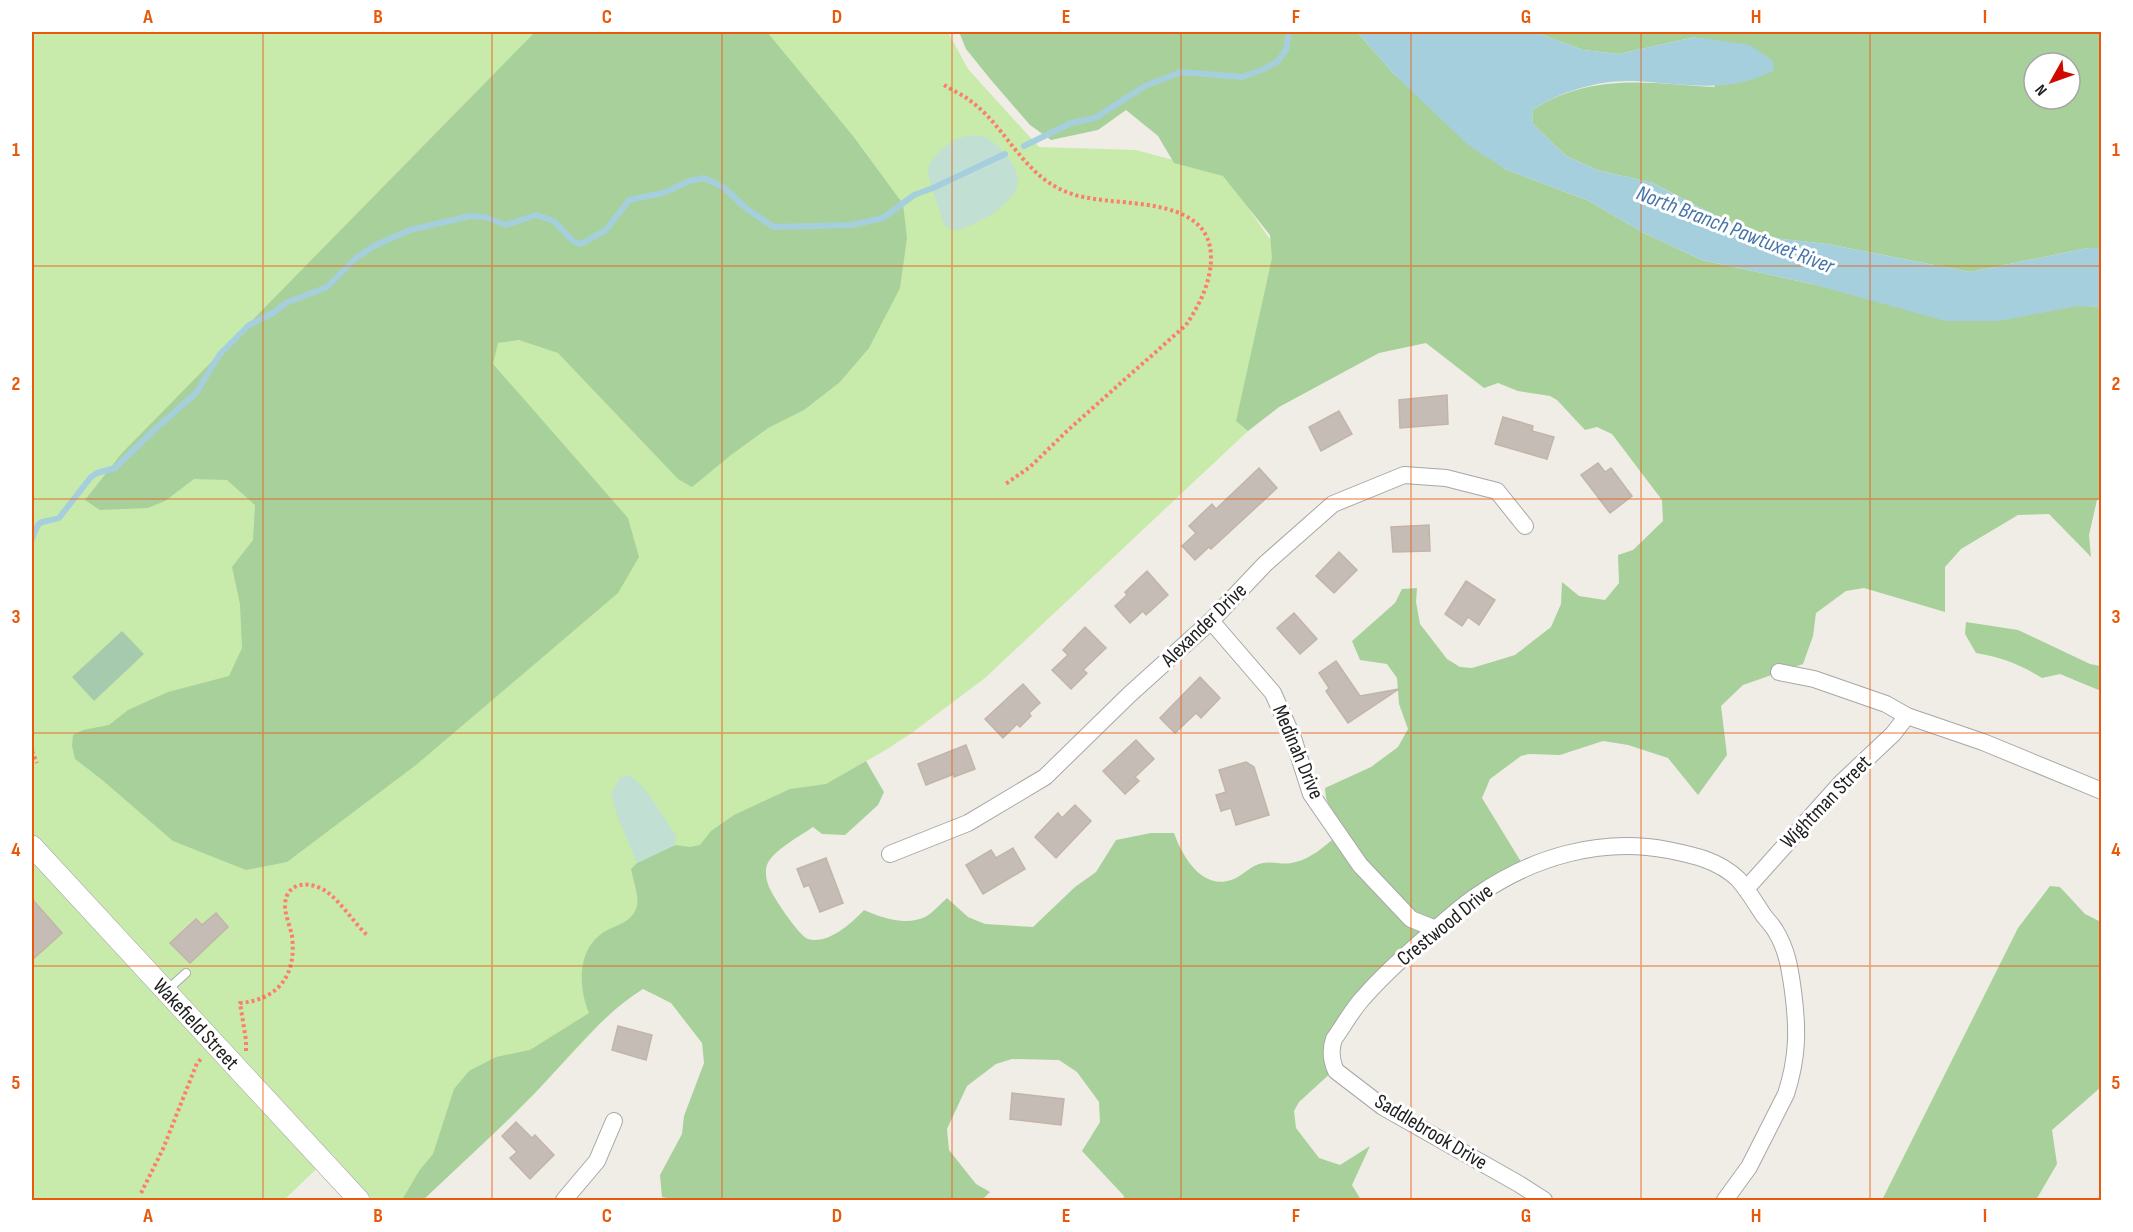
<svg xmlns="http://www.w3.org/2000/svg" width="2133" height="1232" viewBox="0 0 2133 1232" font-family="'Sofia Sans Condensed',sans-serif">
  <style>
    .grass { fill: #c8ebab }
    .forest { fill: #a8d09a; fill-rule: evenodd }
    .wetland { fill: #c2dfd3 }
    .cemetery { fill: #a6caad }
    .water { fill: #a6cfde }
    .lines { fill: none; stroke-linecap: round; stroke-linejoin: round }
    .stream { stroke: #a6cfde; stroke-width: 6 }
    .building { fill: #c5bdb5; stroke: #c2b4a8; stroke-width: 1.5 }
    .service-casing { stroke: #a7a7a7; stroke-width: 10 }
    .minor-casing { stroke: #a7a7a7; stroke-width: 18 }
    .tertiary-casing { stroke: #a7a7a7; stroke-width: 22 }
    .path { stroke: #fc7f6b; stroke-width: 4; stroke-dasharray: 3 3; stroke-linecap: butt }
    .service { stroke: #fff; stroke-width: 8 }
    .minor { stroke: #fff; stroke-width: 16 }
    .tertiary { stroke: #fff; stroke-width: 21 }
    .grid { fill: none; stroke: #e8590c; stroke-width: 1.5; stroke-opacity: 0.55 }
    .labels { text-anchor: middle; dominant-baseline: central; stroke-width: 6; stroke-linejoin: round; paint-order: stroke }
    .street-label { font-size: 21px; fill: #202020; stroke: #fff }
    .water-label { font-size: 22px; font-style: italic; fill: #4775a9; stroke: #fff }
    .neatline { fill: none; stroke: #e8590c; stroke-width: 2 }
    .grid-label { font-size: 20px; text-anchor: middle; font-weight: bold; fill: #e8590c }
  </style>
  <rect width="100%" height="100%" fill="#f0ede6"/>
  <path class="grass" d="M32,32H948L968,69L1039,147L1136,150L1225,174L1280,254L1248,431L985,678L913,732L884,751L786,807L597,1027L532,1096L423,1200H373L332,1154L284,1200H32Z"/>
  <g class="forest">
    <path d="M535,32H767L853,136L903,204L907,238L900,288L869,348L840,382L804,410L768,428L731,455L692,487L678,479L558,353L519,340L498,343L493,364L628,518L639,557L618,593L416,765L287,862L246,870L173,841L101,779L75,759L72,746L73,735L83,730L109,725L128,710L168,692L229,676L242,648L240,604L232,567L253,540L255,505L227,480L194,479L165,501L148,508L100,510L85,500L122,453Z"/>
    <path d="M959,32H1357L1394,74L1505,169L1589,201L1642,232L1702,260L1812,284L2101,307L2102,498L2097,500L2089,535L2091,557L2049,514L2018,515L1961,549L1945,567V612L1864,588L1846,591L1816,613L1813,636L1803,664L1743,685L1721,706L1727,755L1698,795L1668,758L1628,745L1603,741L1560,755L1529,754L1521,756L1490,779L1482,798L1523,865L1479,892L1334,1036L1333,1071L1299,1102L1294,1111L1296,1128L1319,1158L1340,1165L1370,1146L1352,1185L1361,1200H1123L1124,1196L1082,1151L1100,1122L1099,1102L1077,1072L1059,1060L1012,1059L996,1064L967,1086L947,1129L949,1150L976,1184L990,1192L982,1200H676L662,1197L660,1175L682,1134L684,1116L704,1063L702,1043L671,1003L643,989C600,1016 568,1059 533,1095C498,1131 460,1165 423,1200H402L419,1171L433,1154L454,1089L469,1071L496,1057L530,1050L589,1013C578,987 577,949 604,932C616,925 633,922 637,906C639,895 633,880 631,869L637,863L675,845L690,847L700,845L711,831L734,815L790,789L826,784L866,761L884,792L878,805L845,835L822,834L813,827C800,836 772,851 767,865C765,870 766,879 768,884C770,893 799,936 808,939C828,945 852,923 864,910C882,918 906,926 925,917C933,913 940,904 947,898L968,917L985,924L1033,927L1075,887L1096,872L1116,840L1151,833H1174C1182,856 1202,890 1231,880C1242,877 1252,864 1263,863C1272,861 1282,865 1291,863C1311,860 1325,845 1341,833L1326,798L1325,788L1371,767L1398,747L1408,729L1399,704L1397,678L1387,664L1360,660L1352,641L1395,603L1402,589L1417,588L1416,602L1420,624L1447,659L1460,667L1472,668L1515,655L1551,627L1561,604L1562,582L1579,596L1605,600L1619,583L1618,555L1633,550L1663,521L1662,500L1612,434L1597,427L1585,430L1557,400L1550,396L1518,391L1498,383L1484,388L1426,343L1379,353L1279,407L1248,431L1236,421L1272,258L1270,235L1223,176L1174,163L1158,136L1126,110L1098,130L1051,140L1030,125L991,80L966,49Z"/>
    <path d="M1535,32H2101V248H2088L1970,272L1827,244L1755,236L1653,183L1597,170L1566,156L1533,124L1532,110C1592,72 1649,83 1715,87L1695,37L1619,54L1583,50ZM2034,63H2070V99H2034Z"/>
    <path d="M1966,622L2018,630L2090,664L2101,666V691L2060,674L2042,678C2021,665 2001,657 1976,653L1965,634Z"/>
    <path d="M2050,886L2060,887L2085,914L2101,922V1087L2052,1130L2057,1164L2036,1200H1882L2018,928Z"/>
  </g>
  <g class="wetland">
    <path d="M966,136C972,136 980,135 985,137C1001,145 1025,172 1016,190C1007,209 973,227 954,231L944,225L927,172L931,161L940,151L953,140Z"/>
    <path d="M627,775C644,781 665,820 676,835L675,845L637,863L617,815L611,793L620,778Z"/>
  </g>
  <path class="cemetery" d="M122,631L144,654L94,701L72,677Z"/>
  <path class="water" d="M1357,32H1535L1583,50L1619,54L1695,37L1750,45L1773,61L1774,70C1730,95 1681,83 1633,81C1598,80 1562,91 1532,110L1533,124L1566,156L1597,170L1653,183L1755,236L1827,244L1970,272L2088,248H2101V307L2077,306L1999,321H1945L1812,284L1702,260L1642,232L1589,201L1505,169L1468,145L1394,74Z"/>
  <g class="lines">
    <g class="stream">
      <path d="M1024,146L1071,123L1095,118L1145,86L1181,72L1242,77L1262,70L1277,62L1286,50L1289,32"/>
      <path d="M32,539C40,517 39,524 59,518L91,477L97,473L115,468L153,431L196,393L220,354L249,325L273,313L286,303L327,287L356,258L374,246L410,230L470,216L485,217L506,225L536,215L554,221L573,241L581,244L606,230L629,200L663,193L690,181L704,178L723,187L747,209L774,227L851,225L883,218L914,195L933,188L1005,154"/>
    </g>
  </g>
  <g class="building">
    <path d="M1447,395L1448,424L1400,428L1399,400Z"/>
    <path d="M1339,411L1352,434L1321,451L1309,427Z"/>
    <path d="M1503,417L1533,426L1532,431L1554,437L1547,459L1495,444Z"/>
    <path d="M1598,463L1605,472L1611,468L1632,496L1610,513L1581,475Z"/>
    <path d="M1259,468L1277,488L1211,549L1209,547L1195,560L1182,546L1196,533L1189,526L1212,504L1216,509Z"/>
    <path d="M1429,525L1430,551L1393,552L1391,527Z"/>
    <path d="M1339,552L1357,570L1334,593L1316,576Z"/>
    <path d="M1147,571L1168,595L1146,615L1143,611L1130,623L1115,606L1127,595L1125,592Z"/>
    <path d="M1466,581L1495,600L1479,625L1468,617L1462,626L1445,614Z"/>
    <path d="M1294,613L1317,639L1300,654L1277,628Z"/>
    <path d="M1085,627L1106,648L1083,670L1087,673L1071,689L1052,670L1068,655L1063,650Z"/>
    <path d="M1336,661L1360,696L1399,689L1348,723L1326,691L1329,688L1319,673Z"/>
    <path d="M1200,677L1220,698L1201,718L1196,713L1175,733L1160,718Z"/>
    <path d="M1023,684L1040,703L1029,713L1031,716L1020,727L1017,724L1003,738L985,719Z"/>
    <path d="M1136,740L1154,759L1135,777L1139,781L1125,794L1103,771Z"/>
    <path d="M966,745L975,769L954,777V774L926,785L918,764Z"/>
    <path d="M1246,762L1254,767L1269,815L1236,825L1231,808L1221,811L1216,795L1226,792L1219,770Z"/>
    <path d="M1075,805L1091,821L1056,858L1035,837L1058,813L1062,818Z"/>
    <path d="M1013,848L1025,869L983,894L966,865L991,850L996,858Z"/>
    <path d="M826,858L843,903L820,912L809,885L804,887L797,869Z"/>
    <path d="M32,899L62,933L32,960Z"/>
    <path d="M216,913L228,927L190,963L170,943L196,919L202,925Z"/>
    <path d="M618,1026L652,1035L646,1060L612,1050Z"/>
    <path d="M1012,1093L1064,1099L1061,1125L1010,1119Z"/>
    <path d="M516,1122L532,1138L535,1135L554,1155L530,1179L510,1158L517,1152L502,1136Z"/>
  </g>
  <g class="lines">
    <g class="service-casing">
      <path id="service" d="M166,991L186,973"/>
    </g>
    <g class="minor-casing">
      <g id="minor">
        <path d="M1211,621L1273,693L1293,738L1311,794L1360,865L1411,919L1436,929"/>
        <path d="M1779,672L1814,679L1886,704L1907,716L1983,742L2102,791"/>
        <path d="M890,854L968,823L1045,777L1130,694L1211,621L1265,564L1333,504L1404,475L1446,478L1497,491L1525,526"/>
        <path d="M1746,889L1841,783L1893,734L1907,716"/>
        <path d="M564,1200L597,1161L614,1121"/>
        <path d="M1544,1200L1519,1184L1383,1107L1336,1071C1331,1060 1330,1050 1334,1039C1344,1025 1352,1010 1363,998C1384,974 1408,953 1432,932C1447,920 1462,905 1478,895C1533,857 1601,837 1668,850C1693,855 1718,860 1738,879C1748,890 1756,904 1764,916C1768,921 1772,925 1775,930C1787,949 1790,969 1793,991C1798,1029 1798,1057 1786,1094L1749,1167L1725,1200"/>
      </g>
    </g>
    <g class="tertiary-casing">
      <g id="tertiary">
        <path id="s1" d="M32,846L359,1200"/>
      </g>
    </g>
    <g class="path">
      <path d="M944,85C952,90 961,94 968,99C1001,122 1017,162 1051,184C1062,191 1075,196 1089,198C1130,206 1211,198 1211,258C1211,282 1199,306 1186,325L1068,430L1030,467L1004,485"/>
      <path d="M32,751L37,763"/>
      <path d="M246,1051V1040L240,1003C278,1000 297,975 292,936C290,926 285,915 285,905C286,880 312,881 327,892C341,902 354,923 368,936"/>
      <path d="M141,1193L163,1149L197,1063L202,1058"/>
    </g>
    <use href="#service" class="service"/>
    <use href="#minor" class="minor"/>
    <use href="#tertiary" class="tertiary"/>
  </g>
  <path class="grid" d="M263,32V1200M492,32V1200M722,32V1200M952,32V1200M1181,32V1200M1411,32V1200M1641,32V1200M1870,32V1200M32,266H2102M32,499H2102M32,733H2102M32,966H2102"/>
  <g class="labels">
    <g class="street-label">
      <text transform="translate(1204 625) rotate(-44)">Alexander Drive</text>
      <text transform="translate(1298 752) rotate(67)">Medinah Drive</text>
      <text transform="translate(1826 802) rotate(-46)">Wightman Street</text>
      <text transform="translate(1445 925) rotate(-39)">Crestwood Drive</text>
      <text stroke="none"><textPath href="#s1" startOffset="242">Wakefield Street</textPath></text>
      <text transform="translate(1431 1132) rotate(31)">Saddlebrook Drive</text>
    </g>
    <g class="water-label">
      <text transform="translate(1735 230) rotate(21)">North Branch Pawtuxet River</text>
    </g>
  </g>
  <rect width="2133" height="1232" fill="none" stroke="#ffffff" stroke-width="66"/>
  <g transform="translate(2052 81) rotate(230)"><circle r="28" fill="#ffffff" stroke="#a6a6a6" stroke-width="1.5"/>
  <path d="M0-4.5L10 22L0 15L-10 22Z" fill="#cf0800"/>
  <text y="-9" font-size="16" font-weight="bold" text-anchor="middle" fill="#202020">N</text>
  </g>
  <rect x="33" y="33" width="2067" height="1166" class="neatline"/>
  <g class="grid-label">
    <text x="148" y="23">A</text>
    <text x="378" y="23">B</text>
    <text x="607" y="23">C</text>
    <text x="837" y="23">D</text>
    <text x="1066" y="23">E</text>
    <text x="1296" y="23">F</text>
    <text x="1526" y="23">G</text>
    <text x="1756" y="23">H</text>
    <text x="1985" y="23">I</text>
    <text x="16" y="156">1</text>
    <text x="2116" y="156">1</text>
    <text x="16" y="390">2</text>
    <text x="2116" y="390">2</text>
    <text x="16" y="623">3</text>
    <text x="2116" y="623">3</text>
    <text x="16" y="856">4</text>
    <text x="2116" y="856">4</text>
    <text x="16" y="1089">5</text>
    <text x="2116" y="1089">5</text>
    <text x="148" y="1222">A</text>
    <text x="378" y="1222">B</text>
    <text x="607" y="1222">C</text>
    <text x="837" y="1222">D</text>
    <text x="1066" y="1222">E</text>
    <text x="1296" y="1222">F</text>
    <text x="1526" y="1222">G</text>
    <text x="1756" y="1222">H</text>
    <text x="1985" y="1222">I</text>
  </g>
</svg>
